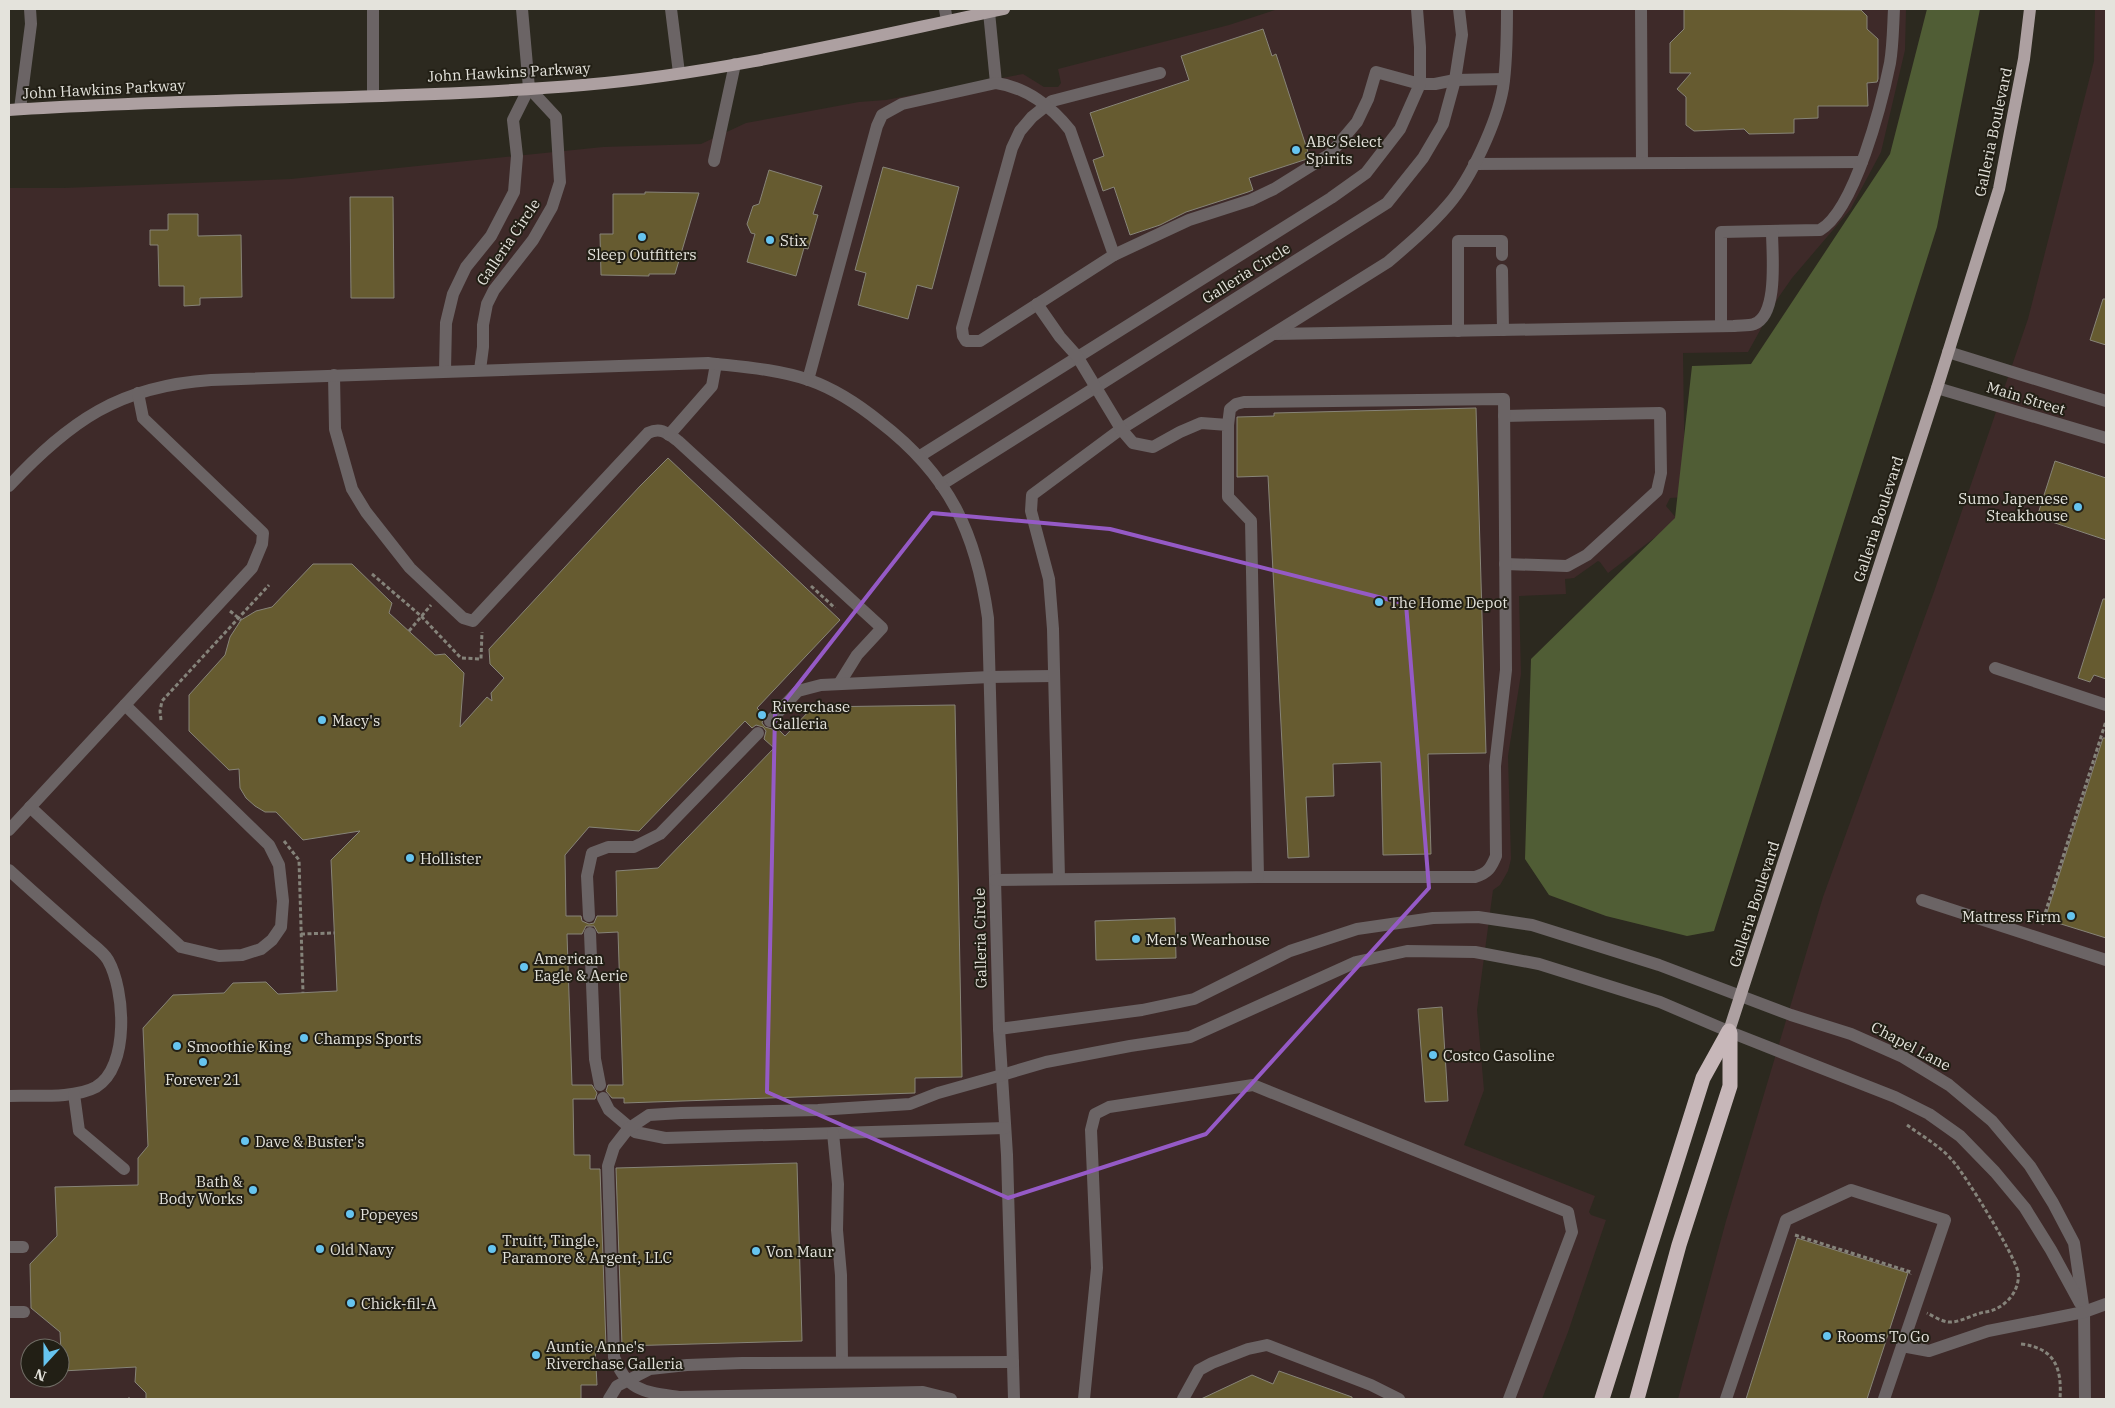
<svg xmlns="http://www.w3.org/2000/svg" width="2115" height="1408" viewBox="0 0 2115 1408" font-family="'IBM Plex Serif',serif">
  <style>
    .commercial { fill: #3e2a29; fill-rule: evenodd }
    .forest { fill: #505d35 }
    .building { fill: #665b30; stroke: #878478; fill-rule: evenodd }
    .lines { fill: none; stroke-linecap: round; stroke-linejoin: round }
    .path { stroke: #85837a; stroke-width: 3; stroke-dasharray: 4 2.5; stroke-linecap: butt }
    .minor { stroke: #6b6465; stroke-width: 12 }
    .major { stroke: #ada0a1; stroke-width: 12 }
    .highway { stroke: #c7b7b9; stroke-width: 15 }
    .minor-bridge { stroke: #6b6465; stroke-width: 12 }
    .marked { fill: none; stroke: #955ac6; stroke-width: 4; stroke-linejoin: round }
    .poi-dot { fill: #66c4ef; stroke: #221f15; stroke-width: 2 }
    .labels { text-anchor: middle; dominant-baseline: central; stroke-width: 4; stroke-linejoin: round; paint-order: stroke }
    .street-label { font-size: 15px; fill: #e4e3dc; stroke: #221f15 }
    .poi-label { font-size: 15px; fill: #e4e3dc; stroke: #221f15; text-anchor: start }
  </style>
  <rect width="100%" height="100%" fill="#2c291f"/>
  <g class="commercial">
    <path d="M1278,9H1906L1905,50L1881,152L1850,210L1792,278L1778,298L1748,352L1683,353L1685,497L1670,498L1666,506L1678,520L1608,573L1600,562L1598,561L1574,578L1565,579L1566,594L1519,596L1521,674L1508,756L1511,859L1508,871L1500,885L1493,890L1477,1010L1484,1090L1464,1145L1595,1196L1589,1212L1591,1215L1606,1220L1568,1332L1542,1399H9V188H64L291,179L603,147L701,144L746,123L859,102L886,100L1023,74L1044,87H1058L1061,83L1058,69L1229,25ZM30,1348H60V1378H30Z"/>
    <path d="M2095,9H2106V1399H1678L1726,1221L1823,897L1935,589L2028,319L2094,61Z"/>
  </g>
  <path class="forest" d="M1927,9H1980L1937,227L1714,931L1687,936L1606,916L1549,895L1525,859L1531,659L1675,518L1692,366L1751,364L1890,154Z"/>
  <g class="building">
    <path d="M1684,9L1861,10L1867,16V29L1878,39V79L1877,82L1867,83L1868,106H1818V118L1794,119V133L1749,134L1744,129L1694,131L1686,125V97L1677,89L1691,73H1670V43L1684,29Z"/>
    <path d="M1263,29L1272,56L1276,54L1308,152L1305,153L1307,159L1249,178L1253,190L1248,192L1186,212L1160,225L1130,235L1114,187L1103,191L1093,160L1104,156L1090,113L1189,80L1181,56Z"/>
    <path d="M883,167L959,187L932,289L917,285L908,319L858,305L866,273L855,270Z"/>
    <path d="M769,170L822,186L813,214L818,215L808,249L804,248L796,276L747,262L755,234L751,233L747,224L753,206L759,204Z"/>
    <path d="M645,192L699,193L675,274H649V276L601,275L600,234H613V194H645Z"/>
    <path d="M350,197H393L394,298H351Z"/>
    <path d="M168,214H198V236L241,235L242,297L200,298V305L184,306V286H159L158,245H150V230H168Z"/>
    <path d="M2103,299H2106V345L2090,340Z"/>
    <path d="M1476,408L1486,753L1428,754L1431,854L1383,855L1381,762L1333,764L1334,796L1306,797L1309,857L1288,858L1268,476L1237,477V417L1274,416V413Z"/>
    <path d="M668,458L840,620L757,708L764,715L762,723L765,727L772,729L776,727L785,736L813,707L955,705L962,1077L915,1078V1093L624,1103V1098H612L606,1091L608,1085H623L618,932L598,933L594,926H586L582,934H567L572,1085H592L597,1093L595,1099H573L574,1155H590V1169H600L606,1347H595L597,1385H581V1399H146V1393L135,1382L136,1367L62,1371L60,1332L31,1308L30,1264L57,1236L55,1187L138,1185V1158L148,1146L143,1028L173,995L224,993L233,983L266,982L278,994L337,991L331,860L360,831L303,840L276,812H265L255,806L246,798L240,788L239,769L229,770L189,731V695L225,655L230,637L241,620L256,611L272,607L313,564H352L392,603L389,613L435,655L445,654L464,673L460,727L487,697L492,701L491,693L504,678L490,664L489,649L640,486ZM745,721L752,728L756,725L763,727L766,731L764,739L774,748L658,868L616,871L617,916H597L594,923L589,924L582,921L581,916H566L565,855L589,827L639,831Z"/>
    <path d="M2055,461L2106,478V540L2037,517Z"/>
    <path d="M2103,599H2106V679L2094,675L2090,682L2078,678Z"/>
    <path d="M2103,738H2106V938L2045,919Z"/>
    <path d="M1175,918L1176,958L1096,960L1095,921Z"/>
    <path d="M1442,1007L1448,1101L1425,1102L1418,1009Z"/>
    <path d="M797,1163L802,1341L622,1346L616,1168Z"/>
    <path d="M1797,1238L1908,1273L1867,1399H1746Z"/>
    <path d="M1279,1371L1352,1397V1399H1201L1252,1375L1273,1384Z"/>
  </g>
  <g class="lines">
    <g class="path">
      <path d="M372,574L421,616L461,658L481,659L482,632"/>
      <path d="M811,586L835,608"/>
      <path d="M230,611L241,620"/>
      <path d="M409,631L431,605"/>
      <path d="M161,720L160,711L162,701L269,585"/>
      <path d="M284,841L299,860L303,993"/>
      <path d="M2044,924L2042,923L2106,721"/>
      <path d="M301,934L335,933"/>
      <path d="M1907,1125C1922,1136 1940,1146 1952,1160C1965,1174 2015,1256 2018,1272C2021,1292 2003,1310 1985,1312C1973,1314 1960,1323 1948,1322C1941,1321 1933,1316 1927,1313"/>
      <path d="M1795,1235L1911,1272L1910,1274"/>
      <path d="M2021,1344C2055,1348 2062,1368 2060,1399"/>
      <path d="M128,1399H130"/>
    </g>
    <g class="minor">
      <path d="M522,9L529,88"/>
      <path d="M671,9L679,73"/>
      <path d="M945,9L947,21"/>
      <path d="M1641,9L1642,163"/>
      <path d="M989,12L996,83"/>
      <path d="M1160,73L1052,101L1032,117L1020,131L1012,148L962,328L963,336L966,341H980L1114,255L1189,220L1251,200L1274,189L1330,154L1357,122L1368,99L1376,72L1420,84H1435L1455,80L1504,79"/>
      <path d="M373,95V9"/>
      <path d="M20,109L31,24L30,9"/>
      <path d="M714,161L735,64"/>
      <path d="M1474,164L1862,162"/>
      <path d="M1502,270L1503,330"/>
      <path d="M1721,326V232L1820,230C1855,210 1882,102 1890,63C1893,45 1893,27 1894,9"/>
      <path d="M1458,331V241H1502V255"/>
      <path d="M1274,334L1734,326C1740,325 1748,326 1754,324C1779,315 1772,253 1772,231"/>
      <path d="M1948,352L2106,401"/>
      <path d="M480,370L483,347V325L487,304L494,290L533,240L552,207L560,182L556,117L529,88"/>
      <path d="M445,371L446,323L453,294L466,267L491,236L514,192L517,156L513,120L529,88"/>
      <path d="M334,375L335,429L352,489L366,512L410,568L463,618L473,621L648,433C661,427 667,433 678,441L882,628L857,655L839,684"/>
      <path d="M808,380L877,126L882,115L902,104L996,83C1026,87 1052,107 1070,130L1114,255"/>
      <path d="M1937,388L2106,438"/>
      <path d="M1504,416L1660,413L1661,473L1657,491L1587,555L1567,566L1505,564"/>
      <path d="M1228,425L1230,409L1236,404L1244,402L1504,399L1506,670L1495,766L1496,856C1491,868 1488,873 1475,877H1258"/>
      <path d="M669,435L712,386L716,364"/>
      <path d="M920,456L1331,198L1366,173L1400,129L1420,84V47L1417,9"/>
      <path d="M941,485L1387,203L1423,158L1443,124L1455,80L1462,35L1459,9"/>
      <path d="M9,486C70,421 119,386 211,380L708,363C742,367 777,369 809,380C835,389 859,405 880,422C949,475 976,532 988,618L999,1029L1007,1155L1014,1399"/>
      <path d="M1995,668L2106,705"/>
      <path d="M770,721L798,691L821,685L990,677L1054,676"/>
      <path d="M30,807L181,947L219,956L242,955L261,949L272,940L281,927L283,901L279,865L269,845L125,705"/>
      <path d="M9,830L252,568L262,544L263,533L143,418L138,393"/>
      <path d="M9,870C33,892 58,914 83,936C90,943 103,951 108,960C125,990 130,1067 96,1087C74,1099 33,1095 9,1096"/>
      <path d="M1059,878L1053,629L1049,579L1031,511L1032,495L1121,429L1388,262C1409,244 1430,226 1448,205C1471,179 1497,122 1503,88C1507,62 1507,35 1507,9"/>
      <path d="M995,880L1258,877L1251,521L1228,497V425L1201,423L1180,432L1153,447L1133,443L1121,429L1077,356L1060,337L1037,304"/>
      <path d="M1922,900L2106,960"/>
      <path d="M589,916L587,876L592,853L608,847H634L660,834L758,733"/>
      <path d="M590,933L595,1059L600,1085"/>
      <path d="M999,1029L1142,1010L1194,999L1290,951L1357,929L1433,918L1478,917L1532,925L1659,965L1791,1015L1851,1034L1903,1057L1949,1085L1992,1121L2030,1166L2053,1203L2074,1243L2084,1312L2085,1399"/>
      <path d="M1002,1075L1046,1062L1130,1046L1190,1037L1356,962L1407,951L1475,952L1539,964L1660,1002L1735,1034L1895,1097L1929,1114L1960,1136L1995,1172L2025,1208L2051,1250L2080,1303"/>
      <path d="M74,1094L79,1131L124,1169"/>
      <path d="M603,1098L609,1110L635,1132L665,1138L1005,1128"/>
      <path d="M833,1133L838,1184L837,1230L841,1275L842,1362"/>
      <path d="M9,1247H23"/>
      <path d="M9,1312H24"/>
      <path d="M609,1399L617,1386L650,1369L687,1365L742,1363L1013,1362"/>
      <path d="M1084,1399L1097,1268L1091,1130L1095,1114L1109,1107L1253,1085L1568,1212L1572,1232L1509,1399"/>
      <path d="M1183,1399L1199,1370L1212,1363L1248,1349L1267,1345L1371,1385L1399,1399"/>
      <path d="M1726,1399L1786,1220L1851,1190L1945,1220L1902,1346"/>
      <path d="M1884,1399L1902,1346L1929,1351L1988,1331L2084,1312L2106,1304"/>
    </g>
    <g class="major">
      <path d="M9,110C200,97 392,101 583,85C725,73 865,38 1004,9"/>
      <path d="M1729,1031L1937,388L1999,189L2024,59L2030,9"/>
    </g>
    <g class="highway">
      <path d="M1602,1399L1703,1078L1729,1031"/>
      <path d="M1637,1399L1679,1245L1730,1086V1033"/>
    </g>
    <path class="minor-bridge" d="M951,1399L923,1392L679,1397C646,1392 627,1392 614,1357L608,1166L614,1147L628,1129L649,1115L681,1113L818,1110L910,1104L938,1093L1002,1075"/>
  </g>
  <path class="marked" d="M932,513L1110,529L1406,604L1429,888L1206,1134L1008,1198L767,1092L775,714Z"/>
  <g class="poi-dot">
    <circle cx="1296" cy="150" r="5"/>
    <circle cx="642" cy="237" r="5"/>
    <circle cx="770" cy="240" r="5"/>
    <circle cx="2078" cy="507" r="5"/>
    <circle cx="1379" cy="602" r="5"/>
    <circle cx="762" cy="715" r="5"/>
    <circle cx="322" cy="720" r="5"/>
    <circle cx="410" cy="858" r="5"/>
    <circle cx="2071" cy="916" r="5"/>
    <circle cx="1136" cy="939" r="5"/>
    <circle cx="524" cy="967" r="5"/>
    <circle cx="304" cy="1038" r="5"/>
    <circle cx="177" cy="1046" r="5"/>
    <circle cx="1433" cy="1055" r="5"/>
    <circle cx="203" cy="1062" r="5"/>
    <circle cx="245" cy="1141" r="5"/>
    <circle cx="253" cy="1190" r="5"/>
    <circle cx="350" cy="1214" r="5"/>
    <circle cx="320" cy="1249" r="5"/>
    <circle cx="492" cy="1249" r="5"/>
    <circle cx="756" cy="1251" r="5"/>
    <circle cx="351" cy="1303" r="5"/>
    <circle cx="1827" cy="1336" r="5"/>
    <circle cx="536" cy="1355" r="5"/>
  </g>
  <g class="labels">
    <g class="street-label">
      <text transform="translate(509 72) rotate(-3)">John Hawkins Parkway</text>
      <text transform="translate(104 89) rotate(-3)">John Hawkins Parkway</text>
      <text transform="translate(1993 132) rotate(-78)">Galleria Boulevard</text>
      <text transform="translate(508 242) rotate(-56)">Galleria Circle</text>
      <text transform="translate(1246 273) rotate(-32)">Galleria Circle</text>
      <text transform="translate(2026 398) rotate(17)">Main Street</text>
      <text transform="translate(1878 519) rotate(-72)">Galleria Boulevard</text>
      <text transform="translate(1754 904) rotate(-72)">Galleria Boulevard</text>
      <text transform="translate(980 938) rotate(-91)">Galleria Circle</text>
      <text transform="translate(1911 1046) rotate(28)">Chapel Lane</text>
    </g>
    <g class="poi-label">
      <text x="1306" y="141">ABC Select<tspan x="1306" dy="17">Spirits</tspan></text>
      <text x="780" y="240">Stix</text>
      <text x="642" y="254" text-anchor="middle">Sleep Outfitters</text>
      <text x="2068" y="498" text-anchor="end">Sumo Japenese<tspan x="2068" dy="17">Steakhouse</tspan></text>
      <text x="1389" y="602">The Home Depot</text>
      <text x="772" y="706">Riverchase<tspan x="772" dy="17">Galleria</tspan></text>
      <text x="332" y="720">Macy's</text>
      <text x="420" y="858">Hollister</text>
      <text x="2061" y="916" text-anchor="end">Mattress Firm</text>
      <text x="1146" y="939">Men's Wearhouse</text>
      <text x="534" y="958">American<tspan x="534" dy="17">Eagle &amp; Aerie</tspan></text>
      <text x="314" y="1038">Champs Sports</text>
      <text x="187" y="1046">Smoothie King</text>
      <text x="1443" y="1055">Costco Gasoline</text>
      <text x="203" y="1079" text-anchor="middle">Forever 21</text>
      <text x="255" y="1141">Dave &amp; Buster's</text>
      <text x="243" y="1181" text-anchor="end">Bath &amp;<tspan x="243" dy="17">Body Works</tspan></text>
      <text x="360" y="1214">Popeyes</text>
      <text x="502" y="1240">Truitt, Tingle,<tspan x="502" dy="17">Paramore &amp; Argent, LLC</tspan></text>
      <text x="330" y="1249">Old Navy</text>
      <text x="766" y="1251">Von Maur</text>
      <text x="361" y="1303">Chick-fil-A</text>
      <text x="1837" y="1336">Rooms To Go</text>
      <text x="546" y="1346">Auntie Anne's<tspan x="546" dy="17">Riverchase Galleria</tspan></text>
    </g>
  </g>
  <rect width="2115" height="1408" fill="none" stroke="#e4e3dc" stroke-width="20"/>
  <g transform="translate(45 1363) rotate(201)"><circle r="24" fill="#221f15" stroke="#706d65"/>
  <path d="M0-4L9 19L0 12L-9 19Z" fill="#66c4ef"/>
  <text y="-8" font-size="14" font-weight="bold" text-anchor="middle" fill="#e4e3dc">N</text>
  </g>
</svg>
